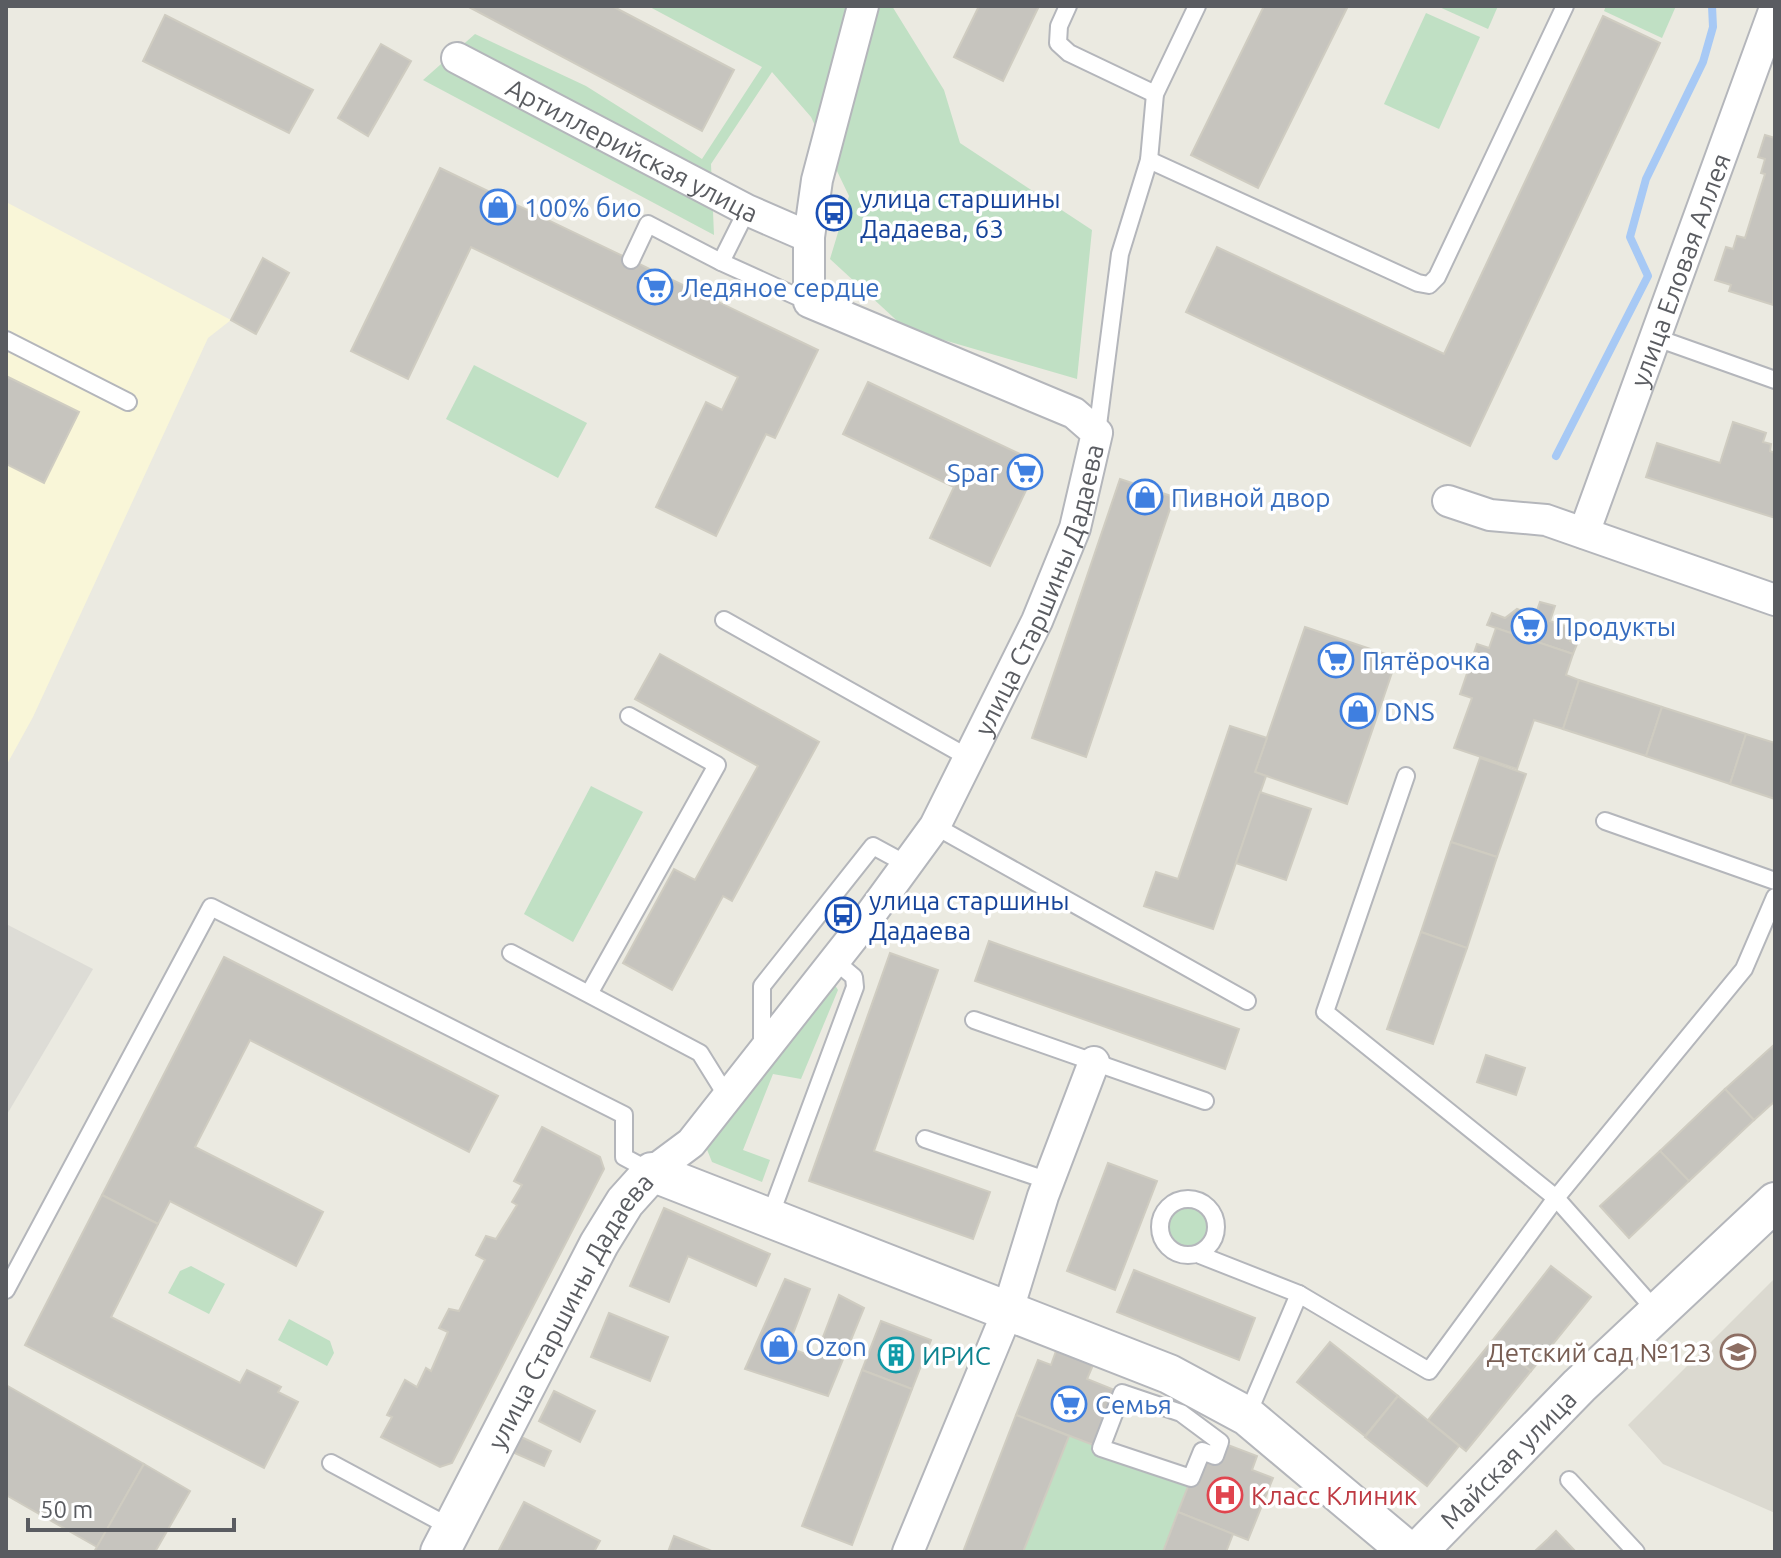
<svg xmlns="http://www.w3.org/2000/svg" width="1781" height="1558" viewBox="0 0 1781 1558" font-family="Ubuntu,sans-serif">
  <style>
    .commercial { fill: #f9f6d8 }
    .industrial { fill: #dddcd6 }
    .education { fill: #dbd9d0 }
    .green { fill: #c0e0c4 }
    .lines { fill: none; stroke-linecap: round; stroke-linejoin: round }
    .stream { stroke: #a7c9f5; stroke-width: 8 }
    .building { fill: #c6c4be; stroke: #cfccc1; stroke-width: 2 }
    .service-casing { stroke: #b4b6bb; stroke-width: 20 }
    .minor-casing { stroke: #b4b6bb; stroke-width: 34 }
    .tertiary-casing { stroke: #b4b6bb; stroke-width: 42 }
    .service { stroke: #fff; stroke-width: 16 }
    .minor { stroke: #fff; stroke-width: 30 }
    .tertiary { stroke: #fff; stroke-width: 38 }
    .labels { text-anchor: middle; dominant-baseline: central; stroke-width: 7; stroke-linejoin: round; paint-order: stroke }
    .street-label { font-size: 26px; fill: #5a5c61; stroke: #fff }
    .transit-label { font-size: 26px; fill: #164399; stroke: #fff; text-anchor: start }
    .shop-label { font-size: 26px; fill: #366cbe; stroke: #fff; text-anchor: start }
    .education-label { font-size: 26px; fill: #785e54; stroke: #fff; text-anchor: end }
    .culture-label { font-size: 26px; fill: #0d838f; stroke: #fff; text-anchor: start }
    .health-label { font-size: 26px; fill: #be3a42; stroke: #fff; text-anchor: start }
  </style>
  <rect width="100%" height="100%" fill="#ebeae1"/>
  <path class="commercial" d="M6,202L231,320L208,338L33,717L6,766Z"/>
  <path class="industrial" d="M8,925L93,969L6,1116V928Z"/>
  <path class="education" d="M1775,1278V1513L1663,1464L1628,1425Z"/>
  <g class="green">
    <path d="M648,6H892L944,90L960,143L1092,230L1077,379L906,329L830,259L849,196L811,117L772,72L711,164L714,235L423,80L475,34L586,86L702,159L762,67Z"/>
    <path d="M1437,6H1498L1488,29Z"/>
    <path d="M1606,6H1676L1662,38L1604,11Z"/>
    <path d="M1426,13L1480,37L1439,129L1384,104Z"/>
    <path d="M474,365L587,423L558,478L446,419Z"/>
    <path d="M591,786L643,812L573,942L524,914Z"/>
    <path d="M833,982L838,990L801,1079L773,1074L743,1150L770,1160L762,1182L712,1162L706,1147Z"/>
    <circle cx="1188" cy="1226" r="20"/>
    <path d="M191,1266L225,1284L209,1314L168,1293L180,1271Z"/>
    <path d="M289,1319L330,1341L334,1353L327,1366L278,1340Z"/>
    <path d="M1069,1436L1191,1478L1163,1552H1023Z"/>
  </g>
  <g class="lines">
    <path class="stream" d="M1556,456L1648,276L1630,237L1646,179L1703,62L1713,27L1712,6"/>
  </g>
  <g class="building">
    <path d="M612,6L734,70L702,131L469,7Z"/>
    <path d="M979,6H1039L1003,81L954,57Z"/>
    <path d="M1264,6H1348L1258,188L1191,155Z"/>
    <path d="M165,15L313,90L289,133L143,61Z"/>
    <path d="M1603,16L1660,43L1470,446L1186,312L1217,247L1444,354Z"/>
    <path d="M381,44L411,61L368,136L338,118Z"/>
    <path d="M1765,135L1775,138L1773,305L1729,291L1731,285L1715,280L1726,247L1733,249L1737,236L1745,238L1765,174L1761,173L1765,159L1758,157Z"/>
    <path d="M440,168L818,350L775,438L766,434L716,536L656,507L706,402L722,410L738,377L471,247L408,379L351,351Z"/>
    <path d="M263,258L289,273L256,334L231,320Z"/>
    <path d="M6,376L79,412L44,483L6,464Z"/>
    <path d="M868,382L1039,463L990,566L930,538L954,487L843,434Z"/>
    <path d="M1733,422L1766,433L1763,442L1771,444L1770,451L1775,453V518L1646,477L1657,443L1720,463Z"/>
    <path d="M1120,479L1174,497L1086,757L1032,738Z"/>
    <path d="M1540,602L1555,606L1550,621L1574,629L1570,641L1577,644L1573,654L1487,625L1492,613L1505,618L1517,609L1535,616Z"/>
    <path d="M1305,627L1397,658L1347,804L1255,772Z"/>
    <path d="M1496,628L1573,654L1566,675L1579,680L1563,729L1534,720L1517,769L1454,748L1472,698L1460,694L1477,644L1489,648Z"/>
    <path d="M660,654L819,742L732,901L723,896L672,990L623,963L674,869L695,880L758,766L635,699Z"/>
    <path d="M1579,680L1662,707L1646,756L1563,729Z"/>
    <path d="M1662,707L1746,734L1730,784L1646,756Z"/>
    <path d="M1230,726L1267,738L1255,772L1266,776L1213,929L1144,906L1156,872L1178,879Z"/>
    <path d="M1746,734L1775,743V799L1730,784Z"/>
    <path d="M1480,758L1526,774L1497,857L1451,842Z"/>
    <path d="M1260,792L1311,809L1286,880L1236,863Z"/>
    <path d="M1451,842L1497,857L1467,948L1421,932Z"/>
    <path d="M1421,932L1467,948L1433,1044L1387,1029Z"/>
    <path d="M989,941L1239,1029L1225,1069L975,981Z"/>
    <path d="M890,953L938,970L874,1151L990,1192L973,1239L809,1181Z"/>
    <path d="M224,957L498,1096L469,1152L250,1040L195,1147L323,1212L296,1266L170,1201L158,1224L102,1195Z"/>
    <path d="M1775,1044V1101L1754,1120L1725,1089Z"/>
    <path d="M1486,1055L1525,1068L1516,1095L1477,1082Z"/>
    <path d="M1725,1089L1754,1120L1689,1181L1660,1151Z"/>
    <path d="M542,1127L600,1157L604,1169L452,1463L440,1467L381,1437L392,1417L387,1415L405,1380L417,1387L426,1368L431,1371L448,1332L439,1328L449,1309L459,1311L471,1287L485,1260L476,1255L486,1236L496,1239L517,1205L512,1202L522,1185L514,1181Z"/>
    <path d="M1660,1151L1689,1181L1629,1238L1600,1206Z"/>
    <path d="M1108,1163L1157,1181L1115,1290L1067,1271Z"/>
    <path d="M102,1195L158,1224L111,1317L240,1383L247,1370L281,1387L278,1392L298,1402L264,1468L25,1345Z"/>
    <path d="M664,1208L770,1254L756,1286L688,1256L669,1302L630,1286Z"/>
    <path d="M1551,1266L1591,1297L1531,1371L1492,1341Z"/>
    <path d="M1134,1270L1255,1318L1239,1360L1117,1312Z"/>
    <path d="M785,1279L810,1289L788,1347L815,1358L839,1295L864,1308L828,1396L745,1369Z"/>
    <path d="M609,1313L668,1337L650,1381L591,1357Z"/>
    <path d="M881,1321L931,1340L912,1389L862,1370Z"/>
    <path d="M1492,1341L1531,1371L1466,1451L1428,1420Z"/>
    <path d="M1330,1342L1398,1396L1365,1436L1297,1382Z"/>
    <path d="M1056,1351L1093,1365L1087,1379L1122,1393L1101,1448L1016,1415L1038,1360L1051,1365Z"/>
    <path d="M862,1370L912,1389L852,1545L802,1526Z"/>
    <path d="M6,1385L144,1464L97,1547L6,1495Z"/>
    <path d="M554,1391L595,1411L580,1442L539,1421Z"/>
    <path d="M1398,1396L1459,1446L1427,1486L1365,1437Z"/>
    <path d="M1016,1415L1069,1436L1023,1552H963Z"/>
    <path d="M517,1435L551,1451L544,1466L510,1451Z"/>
    <path d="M1220,1442L1257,1456L1252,1470L1273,1478L1248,1540L1178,1512L1202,1451Z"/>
    <path d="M144,1464L190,1491L155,1552H94Z"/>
    <path d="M524,1502L600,1541L594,1552H498Z"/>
    <path d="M1178,1512L1233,1534L1226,1552H1163Z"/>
    <path d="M1556,1531L1576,1552H1534L1548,1539Z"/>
    <path d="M674,1536L714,1552H668Z"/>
  </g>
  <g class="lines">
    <g class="service-casing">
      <g id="service">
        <path d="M1068,6L1059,26L1058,43L1069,53L1155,94"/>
        <path d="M1149,160L1418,283L1429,285L1437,277L1565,6"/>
        <path d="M631,260L648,224L721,262L747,210"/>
        <path d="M721,262L809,302"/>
        <path d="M1654,337L1775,380"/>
        <path d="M6,340L128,402"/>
        <path d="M1097,433L1120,254L1149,160L1155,94L1197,6"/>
        <path d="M724,620L971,759"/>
        <path d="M1406,776L1325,1012L1556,1198L1657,1312"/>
        <path d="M1605,821L1775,881"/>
        <path d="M935,826L1247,1001"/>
        <path d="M511,953L700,1053L728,1098"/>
        <path d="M590,992L717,765L629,716"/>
        <path d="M974,1020L1205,1101"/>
        <path d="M762,1050V986L873,846L908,865"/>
        <path d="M925,1139L1049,1181"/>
        <circle cx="1188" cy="1227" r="28"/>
        <path d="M769,1219L855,987L854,977L834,960"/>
        <path d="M1200,1255L1299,1294"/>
        <path d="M6,1290L211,907L624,1115V1157L652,1172"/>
        <path d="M1122,1393L1181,1413L1220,1442L1215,1456L1202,1451L1191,1478L1101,1448Z"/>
        <path d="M1247,1416L1299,1294L1429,1371L1556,1198L1744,969L1775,897"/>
        <path d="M331,1463L452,1528"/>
        <path d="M1569,1480L1636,1552"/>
      </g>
    </g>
    <g class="minor-casing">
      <g id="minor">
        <path id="s1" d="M457,58L747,210L809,237"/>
        <path d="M1448,501L1490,515L1546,520L1775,600"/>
        <path id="s2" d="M1584,533L1775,8"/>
        <path id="s3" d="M652,1172L691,1143L865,922L935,826L1037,621L1075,528L1097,433L1074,413L809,302V237L817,180L863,6"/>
        <path d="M908,1552L1007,1313L1043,1196L1094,1062"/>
      </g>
    </g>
    <g class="tertiary-casing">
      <g id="tertiary">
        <path id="s4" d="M440,1552L599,1244L625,1202L652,1172L1169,1374L1247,1416L1409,1552"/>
        <path id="s5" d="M1417,1552L1579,1386L1775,1202"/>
      </g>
    </g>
    <use href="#service" class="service"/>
    <use href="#minor" class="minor"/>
    <use href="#tertiary" class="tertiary"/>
  </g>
  <defs>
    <g id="shop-ring" transform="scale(1.8)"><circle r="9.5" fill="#fff" stroke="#3f7fe0" stroke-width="1.5"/><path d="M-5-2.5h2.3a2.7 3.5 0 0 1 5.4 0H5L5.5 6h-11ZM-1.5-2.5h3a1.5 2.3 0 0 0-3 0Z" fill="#3f7fe0"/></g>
    <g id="bus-ring" transform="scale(1.8)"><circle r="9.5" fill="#fff" stroke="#1a4fb4" stroke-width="1.5"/><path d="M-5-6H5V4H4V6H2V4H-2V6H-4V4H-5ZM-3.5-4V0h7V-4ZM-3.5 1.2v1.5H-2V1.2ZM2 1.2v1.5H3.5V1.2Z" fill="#1a4fb4"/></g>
    <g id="supermarket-ring" transform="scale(1.8)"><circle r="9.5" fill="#fff" stroke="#3f7fe0" stroke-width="1.5"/><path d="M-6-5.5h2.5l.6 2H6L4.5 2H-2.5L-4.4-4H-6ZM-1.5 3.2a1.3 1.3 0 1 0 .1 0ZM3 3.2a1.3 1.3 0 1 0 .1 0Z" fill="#3f7fe0"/></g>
    <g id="school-ring" transform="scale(1.8)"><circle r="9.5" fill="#fff" stroke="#8d6e63" stroke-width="1.5"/><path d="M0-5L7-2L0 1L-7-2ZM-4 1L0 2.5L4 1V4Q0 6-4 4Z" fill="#8d6e63"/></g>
    <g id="building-ring" transform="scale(1.8)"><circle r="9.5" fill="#fff" stroke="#0f9aa8" stroke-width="1.5"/><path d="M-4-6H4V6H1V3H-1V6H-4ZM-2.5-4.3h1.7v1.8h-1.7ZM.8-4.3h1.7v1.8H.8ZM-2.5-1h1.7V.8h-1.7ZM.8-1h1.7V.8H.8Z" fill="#0f9aa8"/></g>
    <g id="hospital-ring" transform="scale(1.8)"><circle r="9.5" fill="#fff" stroke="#e0444e" stroke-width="1.5"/><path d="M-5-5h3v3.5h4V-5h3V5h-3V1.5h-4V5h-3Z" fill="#e0444e"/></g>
  </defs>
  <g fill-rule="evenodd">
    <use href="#shop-ring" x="498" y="207"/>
    <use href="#bus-ring" x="834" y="213"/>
    <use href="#supermarket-ring" x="655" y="287"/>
    <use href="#supermarket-ring" x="1025" y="472"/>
    <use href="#shop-ring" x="1145" y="497"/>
    <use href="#supermarket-ring" x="1529" y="626"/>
    <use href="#supermarket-ring" x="1336" y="660"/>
    <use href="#shop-ring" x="1358" y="711"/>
    <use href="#bus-ring" x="843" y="915"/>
    <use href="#shop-ring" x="779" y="1346"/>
    <use href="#school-ring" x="1738" y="1352"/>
    <use href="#building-ring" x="896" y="1355"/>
    <use href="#supermarket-ring" x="1069" y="1404"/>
    <use href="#hospital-ring" x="1225" y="1495"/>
  </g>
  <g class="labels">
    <g class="street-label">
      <text stroke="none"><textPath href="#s1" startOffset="198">Артиллерийская улица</textPath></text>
      <text stroke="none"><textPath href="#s2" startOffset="280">улица Еловая Аллея</textPath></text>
      <text stroke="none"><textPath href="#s3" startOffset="708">улица Старшины Дадаева</textPath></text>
      <text stroke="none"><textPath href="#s4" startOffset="274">улица Старшины Дадаева</textPath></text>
      <text stroke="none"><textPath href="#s5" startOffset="130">Майская улица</textPath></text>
    </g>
    <g class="transit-label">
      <text x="860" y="198">улица старшины<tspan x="860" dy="30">Дадаева, 63</tspan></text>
      <text x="869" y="900">улица старшины<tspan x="869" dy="30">Дадаева</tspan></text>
    </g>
    <g class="shop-label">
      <text x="524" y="207">100% био</text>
      <text x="681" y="287">Ледяное сердце</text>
      <text x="999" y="472" text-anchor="end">Spar</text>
      <text x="1171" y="497">Пивной двор</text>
      <text x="1555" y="626">Продукты</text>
      <text x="1362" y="660">Пятёрочка</text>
      <text x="1384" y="711">DNS</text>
      <text x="805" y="1346">Ozon</text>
      <text x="1095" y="1404">Семья</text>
    </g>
    <g class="education-label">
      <text x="1712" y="1352">Детский сад №123</text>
    </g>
    <g class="culture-label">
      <text x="922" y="1355">ИРИС</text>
    </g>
    <g class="health-label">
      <text x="1251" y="1495">Класс Клиник</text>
    </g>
  </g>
  <rect width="1781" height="1558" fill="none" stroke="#5a5c61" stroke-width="16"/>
  <path d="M28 1518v12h206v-12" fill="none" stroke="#5a5c61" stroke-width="4"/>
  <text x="40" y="1518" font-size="24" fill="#5a5c61" stroke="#ffffff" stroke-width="6" paint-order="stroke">50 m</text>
</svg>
